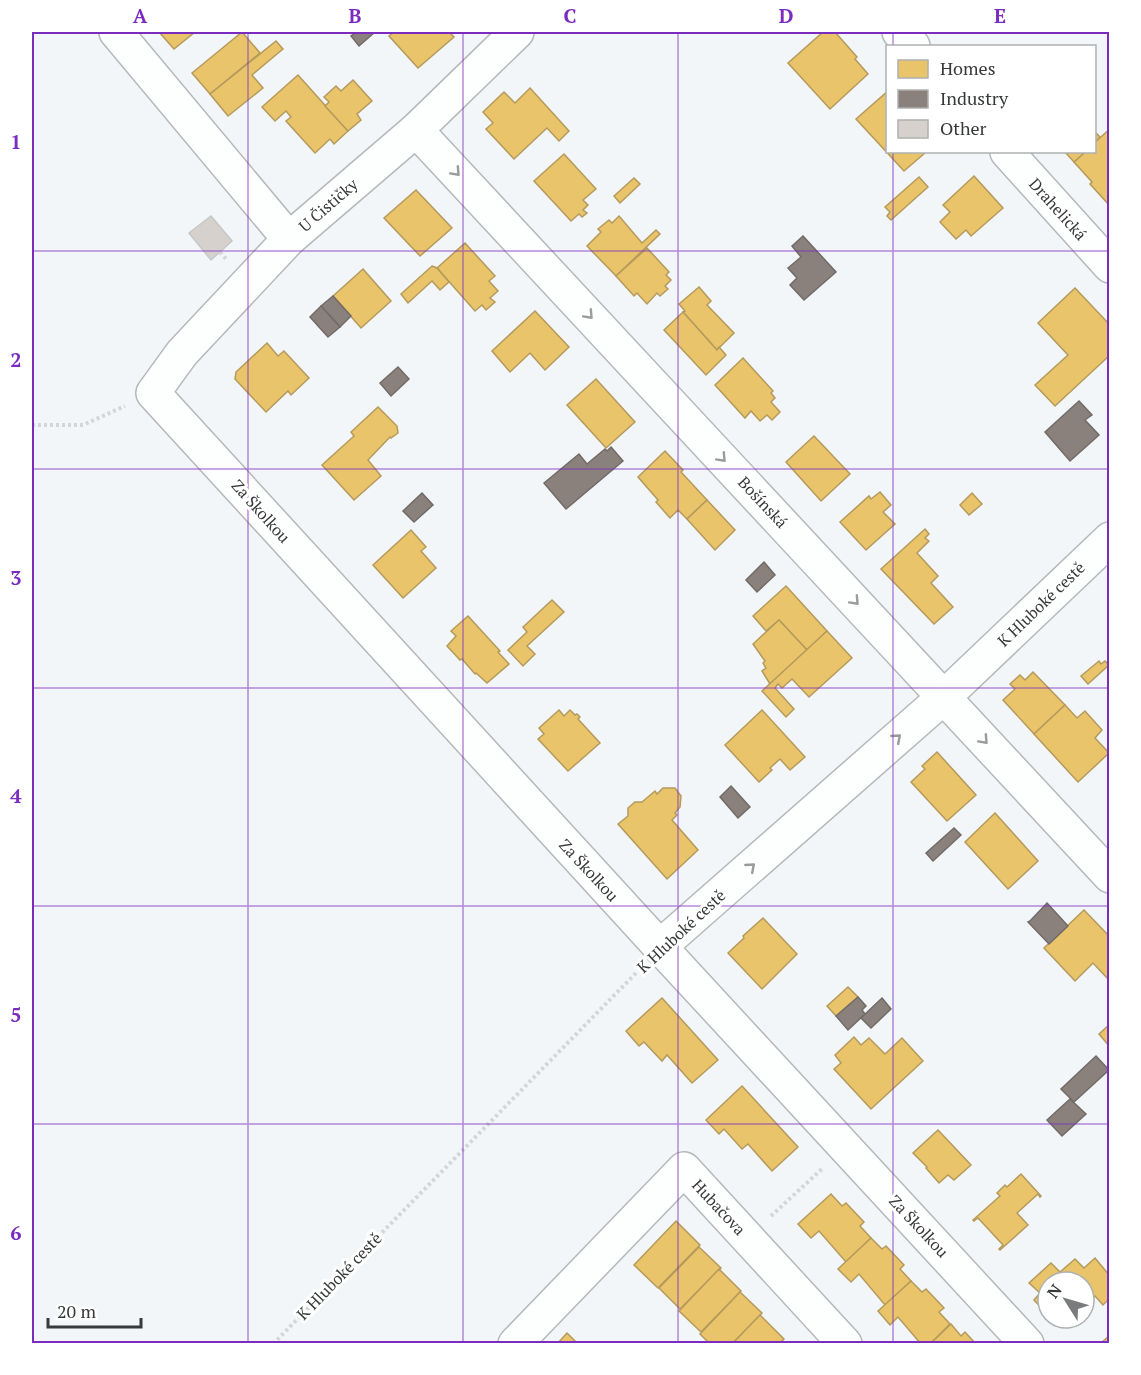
<svg xmlns="http://www.w3.org/2000/svg" width="1141" height="1375" viewBox="0 0 1141 1375" font-family="'PT Serif',serif">
  <style>
    .homes { fill: #e9c46a; stroke: #b49a5c; stroke-width: 1.5 }
    .industry { fill: #8a817c; stroke: #716b68; stroke-width: 1.5 }
    .building { fill: #d7d1cd; stroke: #c6c7c7; stroke-width: 1.5 }
    .lines { fill: none; stroke-linecap: round; stroke-linejoin: round }
    .minor-casing { stroke: #b6b8b9; stroke-width: 36 }
    .path { stroke: #d4d5d6; stroke-width: 4; stroke-dasharray: 3 3; stroke-linecap: butt }
    .minor { stroke: #fdfefe; stroke-width: 33 }
    .oneway { stroke: #9a9c9c }
    .grid { fill: none; stroke: #7b2cbf; stroke-width: 1.5; stroke-opacity: 0.55 }
    .labels { text-anchor: middle; dominant-baseline: central; stroke-width: 6; stroke-linejoin: round; paint-order: stroke }
    .street-label { font-size: 16px; fill: #37393a; stroke: #fff }
    .neatline { fill: none; stroke: #7b2cbf; stroke-width: 2 }
    .grid-label { font-size: 20px; text-anchor: middle; font-weight: bold; fill: #7b2cbf }
  </style>
  <rect width="100%" height="100%" fill="#f3f6f8"/>
  <g class="homes">
    <path d="M159,32H195L174,49Z"/>
    <path d="M242,32L260,53L210,94L192,73Z"/>
    <path d="M394,32H449L454,37L418,68L389,36Z"/>
    <path d="M823,32H835L857,57L855,59L868,74L830,109L788,63Z"/>
    <path d="M276,41L283,49L252,75L263,88L228,116L210,94Z"/>
    <path d="M298,75L348,131L334,144L330,139L315,153L286,121L291,117L286,111L275,121L262,107Z"/>
    <path d="M353,80L372,101L357,114L361,120L348,131L325,106L329,102L324,97L336,86L341,91Z"/>
    <path d="M530,88L569,131L559,141L547,128L514,159L486,129L493,123L483,112L504,92L515,103Z"/>
    <path d="M888,91V152H926L904,171L856,119Z"/>
    <path d="M1110,129V206L1090,184L1092,182L1074,162L1085,152H1094V143Z"/>
    <path d="M1094,131L1100,137L1094,143Z"/>
    <path d="M1065,152H1085L1074,162Z"/>
    <path d="M564,154L596,189L583,200L588,205L583,210L587,213L582,217L579,214L571,221L534,181Z"/>
    <path d="M974,176L1003,208L971,236L966,230L956,239L940,222L950,212L943,205Z"/>
    <path d="M919,177L928,187L891,220L887,216L890,212L885,207Z"/>
    <path d="M634,178L640,184L620,203L614,196Z"/>
    <path d="M416,190L452,228L420,256L384,218Z"/>
    <path d="M619,216L642,243L656,230L660,234L616,276L587,246L601,232L598,229L609,220L612,223Z"/>
    <path d="M465,243L495,276L489,281L498,291L490,298L495,302L486,310L482,305L475,311L437,268Z"/>
    <path d="M647,248L669,272L666,275L671,280L665,286L668,289L660,296L657,293L647,304L637,293L634,296L616,276Z"/>
    <path d="M432,266L437,268L449,282L440,290L432,281L408,303L401,294Z"/>
    <path d="M363,269L391,301L361,328L333,296Z"/>
    <path d="M699,287L711,301L707,305L734,333L717,350L683,312L685,311L679,304Z"/>
    <path d="M1075,288L1110,325V355L1055,406L1035,385L1068,355L1038,323Z"/>
    <path d="M535,311L569,347L545,370L530,353L510,372L492,351Z"/>
    <path d="M683,312L717,350L719,347L726,355L706,375L664,330Z"/>
    <path d="M267,343L278,356L284,351L309,378L291,395L288,391L266,412L235,379L236,372Z"/>
    <path d="M743,358L773,391L771,393L775,398L771,402L780,412L772,420L767,415L760,421L751,411L745,418L715,385Z"/>
    <path d="M596,379L635,422L606,448L567,405Z"/>
    <path d="M378,407L397,426L398,433L391,438L390,437L368,460L381,476L354,500L322,465L354,436L351,432Z"/>
    <path d="M814,436L850,474L821,501L786,462Z"/>
    <path d="M665,451L683,470L681,472L707,500L687,519L678,510L670,518L656,502L658,500L638,477Z"/>
    <path d="M880,492L891,505L883,512L895,524L866,550L840,522L869,496L871,499Z"/>
    <path d="M972,493L982,504L969,515L960,505Z"/>
    <path d="M707,500L735,530L715,550L687,519Z"/>
    <path d="M925,529L929,534L925,538L929,541L917,553L938,576L931,583L953,607L934,624L881,569Z"/>
    <path d="M411,530L426,547L421,551L436,568L403,598L373,565Z"/>
    <path d="M786,586L827,631L807,650L779,620L766,631L753,616Z"/>
    <path d="M552,600L564,612L527,646L535,654L523,666L508,650L527,632L523,627Z"/>
    <path d="M468,616L500,651L498,652L509,664L487,683L476,673L475,674L462,659L460,660L447,646L456,636L451,631Z"/>
    <path d="M779,620L807,650L770,684L762,671L766,668L763,663L765,661L753,644Z"/>
    <path d="M827,631L852,658L809,697L792,679L782,688L778,684L775,688L794,709L786,717L762,691Z"/>
    <path d="M1099,661L1101,664L1105,661L1109,665L1088,684L1081,676Z"/>
    <path d="M1033,672L1065,705L1034,734L1003,700L1015,689L1010,684L1020,675L1025,680Z"/>
    <path d="M1065,705L1077,718L1085,711L1102,730L1095,738L1109,753L1078,782L1034,734Z"/>
    <path d="M559,710L564,716L570,710L575,715L577,714L580,717L578,719L600,743L568,771L538,739L544,734L539,728Z"/>
    <path d="M762,710L805,757L790,770L780,759L770,768L772,770L759,782L725,745Z"/>
    <path d="M937,752L976,795L947,821L911,782L925,769L922,766Z"/>
    <path d="M663,788H675L681,796L680,807L675,813L677,815L672,820L698,850L667,879L618,824L628,816V808L635,802H642L655,791L657,794Z"/>
    <path d="M995,813L1038,861L1008,889L965,842Z"/>
    <path d="M1084,910L1110,937V981L1093,963L1075,981L1044,948Z"/>
    <path d="M763,918L797,954L762,989L728,953L744,938L743,936Z"/>
    <path d="M848,987L858,997L836,1016L827,1006Z"/>
    <path d="M662,998L718,1060L692,1083L667,1055L662,1061L644,1042L639,1046L626,1031Z"/>
    <path d="M1110,1024V1045L1109,1046L1099,1034Z"/>
    <path d="M854,1037L861,1045L869,1038L885,1054L902,1038L923,1061L871,1109L834,1069L841,1063L835,1055Z"/>
    <path d="M742,1086L798,1147L772,1171L748,1144L742,1149L724,1129L719,1134L706,1120Z"/>
    <path d="M938,1130L971,1165L954,1180L948,1175L939,1183L926,1168L927,1167L913,1153Z"/>
    <path d="M1021,1174L1041,1196L1040,1197L1038,1194L1017,1213L1028,1225L1000,1250L999,1249L1003,1245L978,1218L974,1221L973,1220L1000,1196L997,1193L1005,1185L1007,1187Z"/>
    <path d="M831,1194L842,1206L846,1203L864,1222L860,1226L871,1238L846,1262L819,1231L811,1238L798,1224Z"/>
    <path d="M676,1221L700,1245L658,1288L634,1265Z"/>
    <path d="M871,1238L882,1249L886,1246L904,1265L900,1269L911,1281L885,1305L859,1274L851,1282L838,1269Z"/>
    <path d="M699,1247L721,1268L680,1309L659,1288Z"/>
    <path d="M1095,1258L1110,1276V1298L1103,1305L1095,1296L1084,1306V1282H1048V1315L1034,1300L1040,1293L1029,1283L1051,1263L1060,1272L1075,1259L1084,1268Z"/>
    <path d="M719,1269L741,1291L701,1332L679,1311Z"/>
    <path d="M911,1281L922,1292L926,1289L944,1308L939,1312L950,1324L930,1344H921L898,1317L890,1325L878,1311Z"/>
    <path d="M740,1292L762,1313L732,1344H710L700,1334Z"/>
    <path d="M760,1315L784,1339L779,1344H732Z"/>
    <path d="M951,1324L961,1336L965,1332L976,1344H930Z"/>
    <path d="M567,1333L578,1344H557Z"/>
    <path d="M1110,1335V1344H1100Z"/>
  </g>
  <g class="industry">
    <path d="M357,32H375L359,46L351,36Z"/>
    <path d="M803,236L836,272L804,300L790,285L797,278L788,268L801,257L792,246Z"/>
    <path d="M333,296L351,316L340,327L321,306Z"/>
    <path d="M321,306L340,327L328,337L310,317Z"/>
    <path d="M398,367L409,379L391,396L380,383Z"/>
    <path d="M1079,401L1092,415L1085,420L1099,435L1070,461L1045,432Z"/>
    <path d="M611,447L623,461L566,509L544,483L579,454L587,464L605,449L607,451Z"/>
    <path d="M422,493L433,505L414,522L403,511Z"/>
    <path d="M764,562L775,575L757,592L746,580Z"/>
    <path d="M731,786L750,807L738,818L720,797Z"/>
    <path d="M954,828L961,835L933,861L926,853Z"/>
    <path d="M1047,903L1068,926L1049,944L1028,922L1030,921Z"/>
    <path d="M858,997L866,1006L862,1010L865,1014L848,1030L836,1016Z"/>
    <path d="M882,998L891,1009L871,1028L861,1018Z"/>
    <path d="M1096,1056L1109,1070L1074,1102L1061,1089Z"/>
    <path d="M1070,1099L1086,1114L1062,1136L1047,1120Z"/>
  </g>
  <path class="building" d="M211,216L232,241L211,260L189,233Z"/>
  <g class="lines">
    <g class="minor-casing">
      <g id="minor">
        <path d="M116,32L289,239"/>
        <path d="M517,32L416,130L289,239L182,353L153,393L661,948L1027,1344"/>
        <path d="M899,32L913,46"/>
        <path d="M416,130L1110,876"/>
        <path d="M1007,152L1110,266"/>
        <path d="M661,948L672,936L944,697L1110,539"/>
        <path d="M515,1344L684,1169L845,1344"/>
      </g>
    </g>
    <g class="path">
      <path d="M220,252L227,260"/>
      <path d="M32,425H83L125,406"/>
      <path d="M771,1216L823,1168"/>
      <path d="M273,1344L638,971"/>
    </g>
    <use href="#minor" class="minor"/>
  </g>
  <defs><path id="oneway-chevron" d="M-2-3.5L2.5 0L-2 3.5" fill="none" stroke-width="1.6" stroke-linecap="round" stroke-linejoin="round" transform="scale(1.5)"/></defs>
  <g class="oneway">
    <use href="#oneway-chevron" transform="translate(456 172) rotate(47)"/>
    <use href="#oneway-chevron" transform="translate(589 315) rotate(47)"/>
    <use href="#oneway-chevron" transform="translate(722 458) rotate(47)"/>
    <use href="#oneway-chevron" transform="translate(855 601) rotate(47)"/>
    <use href="#oneway-chevron" transform="translate(897 738) rotate(-41)"/>
    <use href="#oneway-chevron" transform="translate(984 740) rotate(47)"/>
    <use href="#oneway-chevron" transform="translate(751 867) rotate(-41)"/>
  </g>
  <path class="grid" d="M248,32V1344M463,32V1344M678,32V1344M893,32V46M893,152V1344M32,251H1110M32,469H1110M32,688H1110M32,906H1110M32,1124H1110"/>
  <g class="labels">
    <g class="street-label">
      <text transform="translate(328 205) rotate(-41)">U Čističky</text>
      <text transform="translate(1058 209) rotate(48)">Drahelická</text>
      <text transform="translate(763 502) rotate(47)">Bošínská</text>
      <text transform="translate(261 511) rotate(48)">Za Školkou</text>
      <text transform="translate(1041 604) rotate(-44)">K Hluboké cestě</text>
      <text transform="translate(589 870) rotate(47)">Za Školkou</text>
      <text transform="translate(681 931) rotate(-43)">K Hluboké cestě</text>
      <text transform="translate(719 1207) rotate(47)">Hubačova</text>
      <text transform="translate(919 1226) rotate(47)">Za Školkou</text>
      <text transform="translate(339 1276) rotate(-46)">K Hluboké cestě</text>
    </g>
  </g>
  <rect width="1141" height="1375" fill="none" stroke="#ffffff" stroke-width="66"/>
  <rect x="886" y="45" width="210" height="108" fill="#ffffff" stroke="#afb0b0" stroke-width="1.5"/>
  <rect x="898" y="60" width="30" height="18" fill="#e9c46a" stroke="#afb0b0" stroke-width="1.5"/>
  <text x="940" y="75" font-size="18" fill="#37393a">Homes</text>
  <rect x="898" y="90" width="30" height="18" fill="#8a817c" stroke="#afb0b0" stroke-width="1.5"/>
  <text x="940" y="105" font-size="18" fill="#37393a">Industry</text>
  <rect x="898" y="120" width="30" height="18" fill="#d7d1cd" stroke="#afb0b0" stroke-width="1.5"/>
  <text x="940" y="135" font-size="18" fill="#37393a">Other</text>
  <g transform="translate(1066 1300) rotate(307)"><circle r="28" fill="#ffffff" stroke="#afb0b0" stroke-width="1.5"/>
  <path d="M0-4.5L10 22L0 15L-10 22Z" fill="#797b7c"/>
  <text y="-9" font-size="16" font-weight="bold" text-anchor="middle" fill="#37393a">N</text>
  </g>
  <path d="M48 1318v9h93v-9" fill="none" stroke="#37393a" stroke-width="3"/>
  <text x="57" y="1318" font-size="18" fill="#37393a" stroke="#ffffff" stroke-width="4.5" paint-order="stroke">20 m</text>
  <rect x="33" y="33" width="1075" height="1309" class="neatline"/>
  <g class="grid-label">
    <text x="140" y="23">A</text>
    <text x="355" y="23">B</text>
    <text x="570" y="23">C</text>
    <text x="786" y="23">D</text>
    <text x="1000" y="23">E</text>
    <text x="16" y="149">1</text>
    <text x="16" y="367">2</text>
    <text x="16" y="585">3</text>
    <text x="16" y="803">4</text>
    <text x="16" y="1022">5</text>
    <text x="16" y="1240">6</text>
  </g>
</svg>
